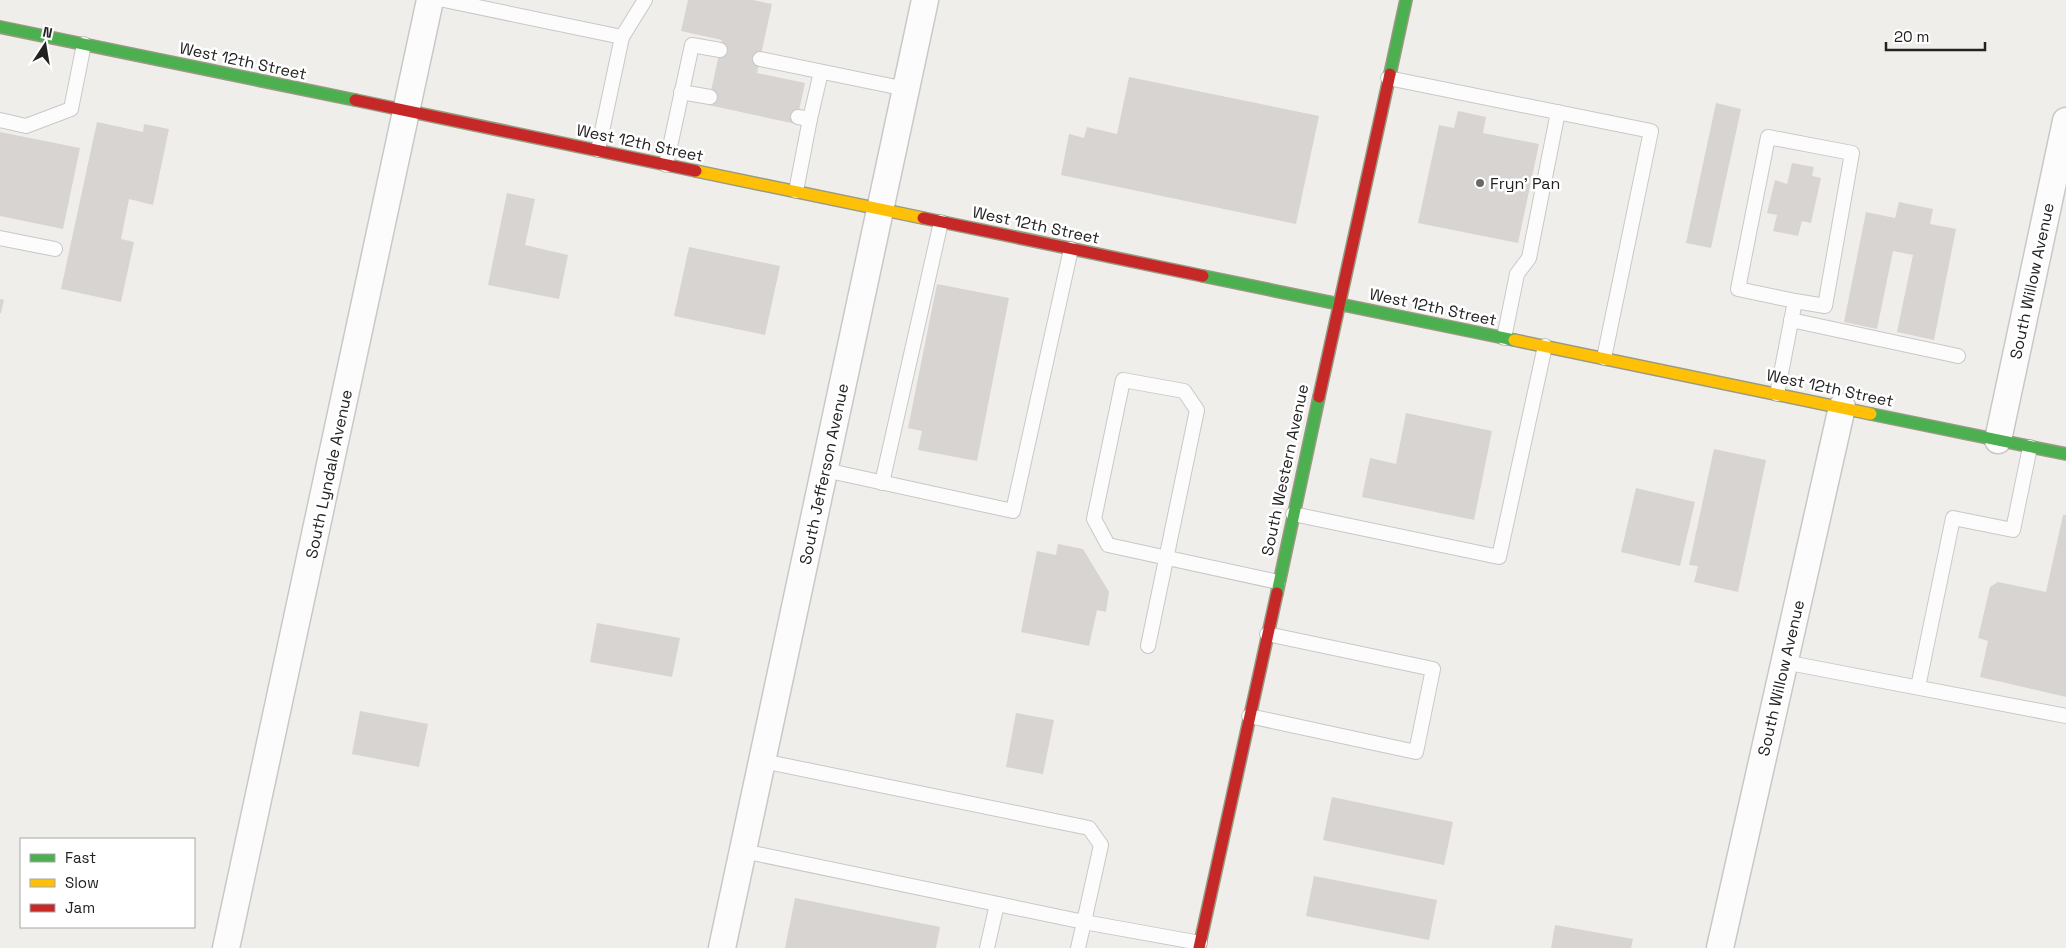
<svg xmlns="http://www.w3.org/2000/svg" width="2066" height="948" viewBox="0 0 2066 948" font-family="'Space Grotesk',sans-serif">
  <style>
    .building { fill: #d7d4d2 }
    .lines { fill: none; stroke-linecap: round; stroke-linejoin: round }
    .lane-casing { stroke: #c9c8c7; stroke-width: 16 }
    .street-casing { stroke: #c9c8c7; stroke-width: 29 }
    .fast-casing { stroke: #999a82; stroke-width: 14 }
    .slow-casing { stroke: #999a82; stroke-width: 14 }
    .jam-casing { stroke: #999a82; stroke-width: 14 }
    .lane { stroke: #fdfcfc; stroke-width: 14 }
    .street { stroke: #fdfcfc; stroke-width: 26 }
    .fast { stroke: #4caf50; stroke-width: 11 }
    .slow { stroke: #ffc107; stroke-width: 11 }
    .jam { stroke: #c62828; stroke-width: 11 }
    .poi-dot { fill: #6a6968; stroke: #fff; stroke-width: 2 }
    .labels { text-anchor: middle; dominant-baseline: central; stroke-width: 5; stroke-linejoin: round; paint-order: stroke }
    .street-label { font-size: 16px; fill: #222; stroke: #fff }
    .poi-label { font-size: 16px; fill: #222; stroke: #fff; text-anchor: start }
  </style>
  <rect width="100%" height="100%" fill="#f0eeeb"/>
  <g class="building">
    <path d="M688,0H753L772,4L757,73L805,83L796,124L708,105L722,40L681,31Z"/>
    <path d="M1129,77L1319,116L1296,224L1061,175L1069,134L1084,138L1087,127L1117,134Z"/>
    <path d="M1716,103L1741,109L1711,248L1686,243Z"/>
    <path d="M1458,111L1486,117L1483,133L1539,144L1518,243L1418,223L1439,125L1454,128Z"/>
    <path d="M97,122L143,132L144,124L169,129L153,205L129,199L121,239L134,242L121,302L61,289Z"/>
    <path d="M0,132L80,148L63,229L0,216Z"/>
    <path d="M1792,163L1814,167L1812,176L1821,178L1811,223L1802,221L1798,236L1773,231L1777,215L1767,213L1775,180L1787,184Z"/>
    <path d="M507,193L535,199L525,245L568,255L559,299L488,285Z"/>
    <path d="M1899,202L1933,209L1930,224L1956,229L1934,340L1897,332L1913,255L1893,251L1877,329L1844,322L1866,212L1895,218Z"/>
    <path d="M689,247L780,266L765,335L674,316Z"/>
    <path d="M937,284L1009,298L977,461L918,450L922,431L908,428Z"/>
    <path d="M0,299L4,300L1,313H0Z"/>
    <path d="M1406,413L1492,431L1474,520L1362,497L1370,458L1396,464Z"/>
    <path d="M1714,449L1766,460L1738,592L1694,582L1698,566L1689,565Z"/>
    <path d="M1636,488L1695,502L1680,566L1621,552Z"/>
    <path d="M2063,515H2066V697L1980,677L1988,641L1978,638L1990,587L1998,582L2046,592Z"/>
    <path d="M1058,544L1083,549L1109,592L1106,612L1097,610L1089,646L1021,632L1037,551L1056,555Z"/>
    <path d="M597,623L680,638L672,677L590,662Z"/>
    <path d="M360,711L428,724L419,767L352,754Z"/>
    <path d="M1016,713L1054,720L1043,774L1006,767Z"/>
    <path d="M1332,797L1453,822L1444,865L1323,840Z"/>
    <path d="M1314,876L1437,900L1429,940L1306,916Z"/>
    <path d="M795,898L940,927L936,948H785Z"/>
    <path d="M1555,925L1633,939L1631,948H1551Z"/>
  </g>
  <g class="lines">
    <g class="lane-casing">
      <g id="lane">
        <path d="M444,0L622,37L598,150"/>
        <path d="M622,37L645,0"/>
        <path d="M760,59L906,89"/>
        <path d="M1388,78L1651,131L1604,358"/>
        <path d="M681,92L710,97"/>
        <path d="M798,117L810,119L821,72"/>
        <path d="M0,120L26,126L71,109L84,44"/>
        <path d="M666,165L692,45L720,50"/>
        <path d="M796,191L810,119"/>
        <path d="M0,238L55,249"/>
        <path d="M1791,320L1958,356"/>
        <path d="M1504,338L1517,274L1529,258L1558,112"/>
        <path d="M1777,394L1795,301L1825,306L1852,153L1768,137L1738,289L1795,301"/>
        <path d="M825,470L1013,511L1071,249"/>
        <path d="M882,483L941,222"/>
        <path d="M1293,514L1499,557L1545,346"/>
        <path d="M1148,646L1197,410L1184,391L1123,380L1094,519L1108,545L1278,582"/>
        <path d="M1784,662L2066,716"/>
        <path d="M1918,687L1953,518L2013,530L2030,447"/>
        <path d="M1249,716L1416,752L1433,669L1267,634"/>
        <path d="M743,851L1084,922L1101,845L1089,828L763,761"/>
        <path d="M987,948L997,904"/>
        <path d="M1078,948L1084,922L1200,943"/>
      </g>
    </g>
    <g class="street-casing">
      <g id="street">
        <path d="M1998,440L2066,121"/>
        <path d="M226,948L430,0"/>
        <path d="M722,948L925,0"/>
        <path d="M1720,948L1842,407"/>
      </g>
    </g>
    <g class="fast-casing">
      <g id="fast">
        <path d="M0,27L355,100"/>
        <path d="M1390,74L1406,0"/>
        <path d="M1203,276L1514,340"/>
        <path d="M1871,414L2066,454"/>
        <path d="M1277,593L1319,397"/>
      </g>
    </g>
    <g class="slow-casing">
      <g id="slow">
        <path d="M696,171L923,218"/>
        <path d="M1514,340L1871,414"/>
      </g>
    </g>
    <g class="jam-casing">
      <g id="jam">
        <path d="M355,100L696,171"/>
        <path d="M923,218L1203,276"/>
        <path d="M1319,397L1390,74"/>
        <path d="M1199,948L1277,593"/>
      </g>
    </g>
    <use href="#lane" class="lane"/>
    <use href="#street" class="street"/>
    <use href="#fast" class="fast"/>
    <use href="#slow" class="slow"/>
    <use href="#jam" class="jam"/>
  </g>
  <circle class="poi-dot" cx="1480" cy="183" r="5"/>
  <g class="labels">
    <g class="street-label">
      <text transform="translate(243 61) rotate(12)">West 12th Street</text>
      <text transform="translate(640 143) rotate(12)">West 12th Street</text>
      <text transform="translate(1036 225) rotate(12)">West 12th Street</text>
      <text transform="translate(2032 281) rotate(-78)">South Willow Avenue</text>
      <text transform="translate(1433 307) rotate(12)">West 12th Street</text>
      <text transform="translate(1830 388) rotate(12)">West 12th Street</text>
      <text transform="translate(1285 470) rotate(-78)">South Western Avenue</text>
      <text transform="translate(329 474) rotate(-78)">South Lyndale Avenue</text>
      <text transform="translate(824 474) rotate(-78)">South Jefferson Avenue</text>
      <text transform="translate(1781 678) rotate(-77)">South Willow Avenue</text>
    </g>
    <g class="poi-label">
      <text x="1490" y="183">Fryn' Pan</text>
    </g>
  </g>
  <rect x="20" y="838" width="175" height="90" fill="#ffffff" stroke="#a7a7a7"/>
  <rect x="30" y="854" width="25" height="8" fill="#4caf50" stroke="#a7a7a7"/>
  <text x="65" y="863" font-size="15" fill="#222222">Fast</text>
  <rect x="30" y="879" width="25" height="8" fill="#ffc107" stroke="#a7a7a7"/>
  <text x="65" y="888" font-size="15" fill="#222222">Slow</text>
  <rect x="30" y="904" width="25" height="8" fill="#c62828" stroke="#a7a7a7"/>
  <text x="65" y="913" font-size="15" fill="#222222">Jam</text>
  <g transform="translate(45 45) rotate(12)" stroke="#ffffff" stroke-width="4" paint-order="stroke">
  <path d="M0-4L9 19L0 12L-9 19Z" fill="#222222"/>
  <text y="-8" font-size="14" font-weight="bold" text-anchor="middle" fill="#222222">N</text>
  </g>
  <path d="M1886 42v8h99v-8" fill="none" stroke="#222222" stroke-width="2.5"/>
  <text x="1894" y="42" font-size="15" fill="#222222" stroke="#ffffff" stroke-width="4" paint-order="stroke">20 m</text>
</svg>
